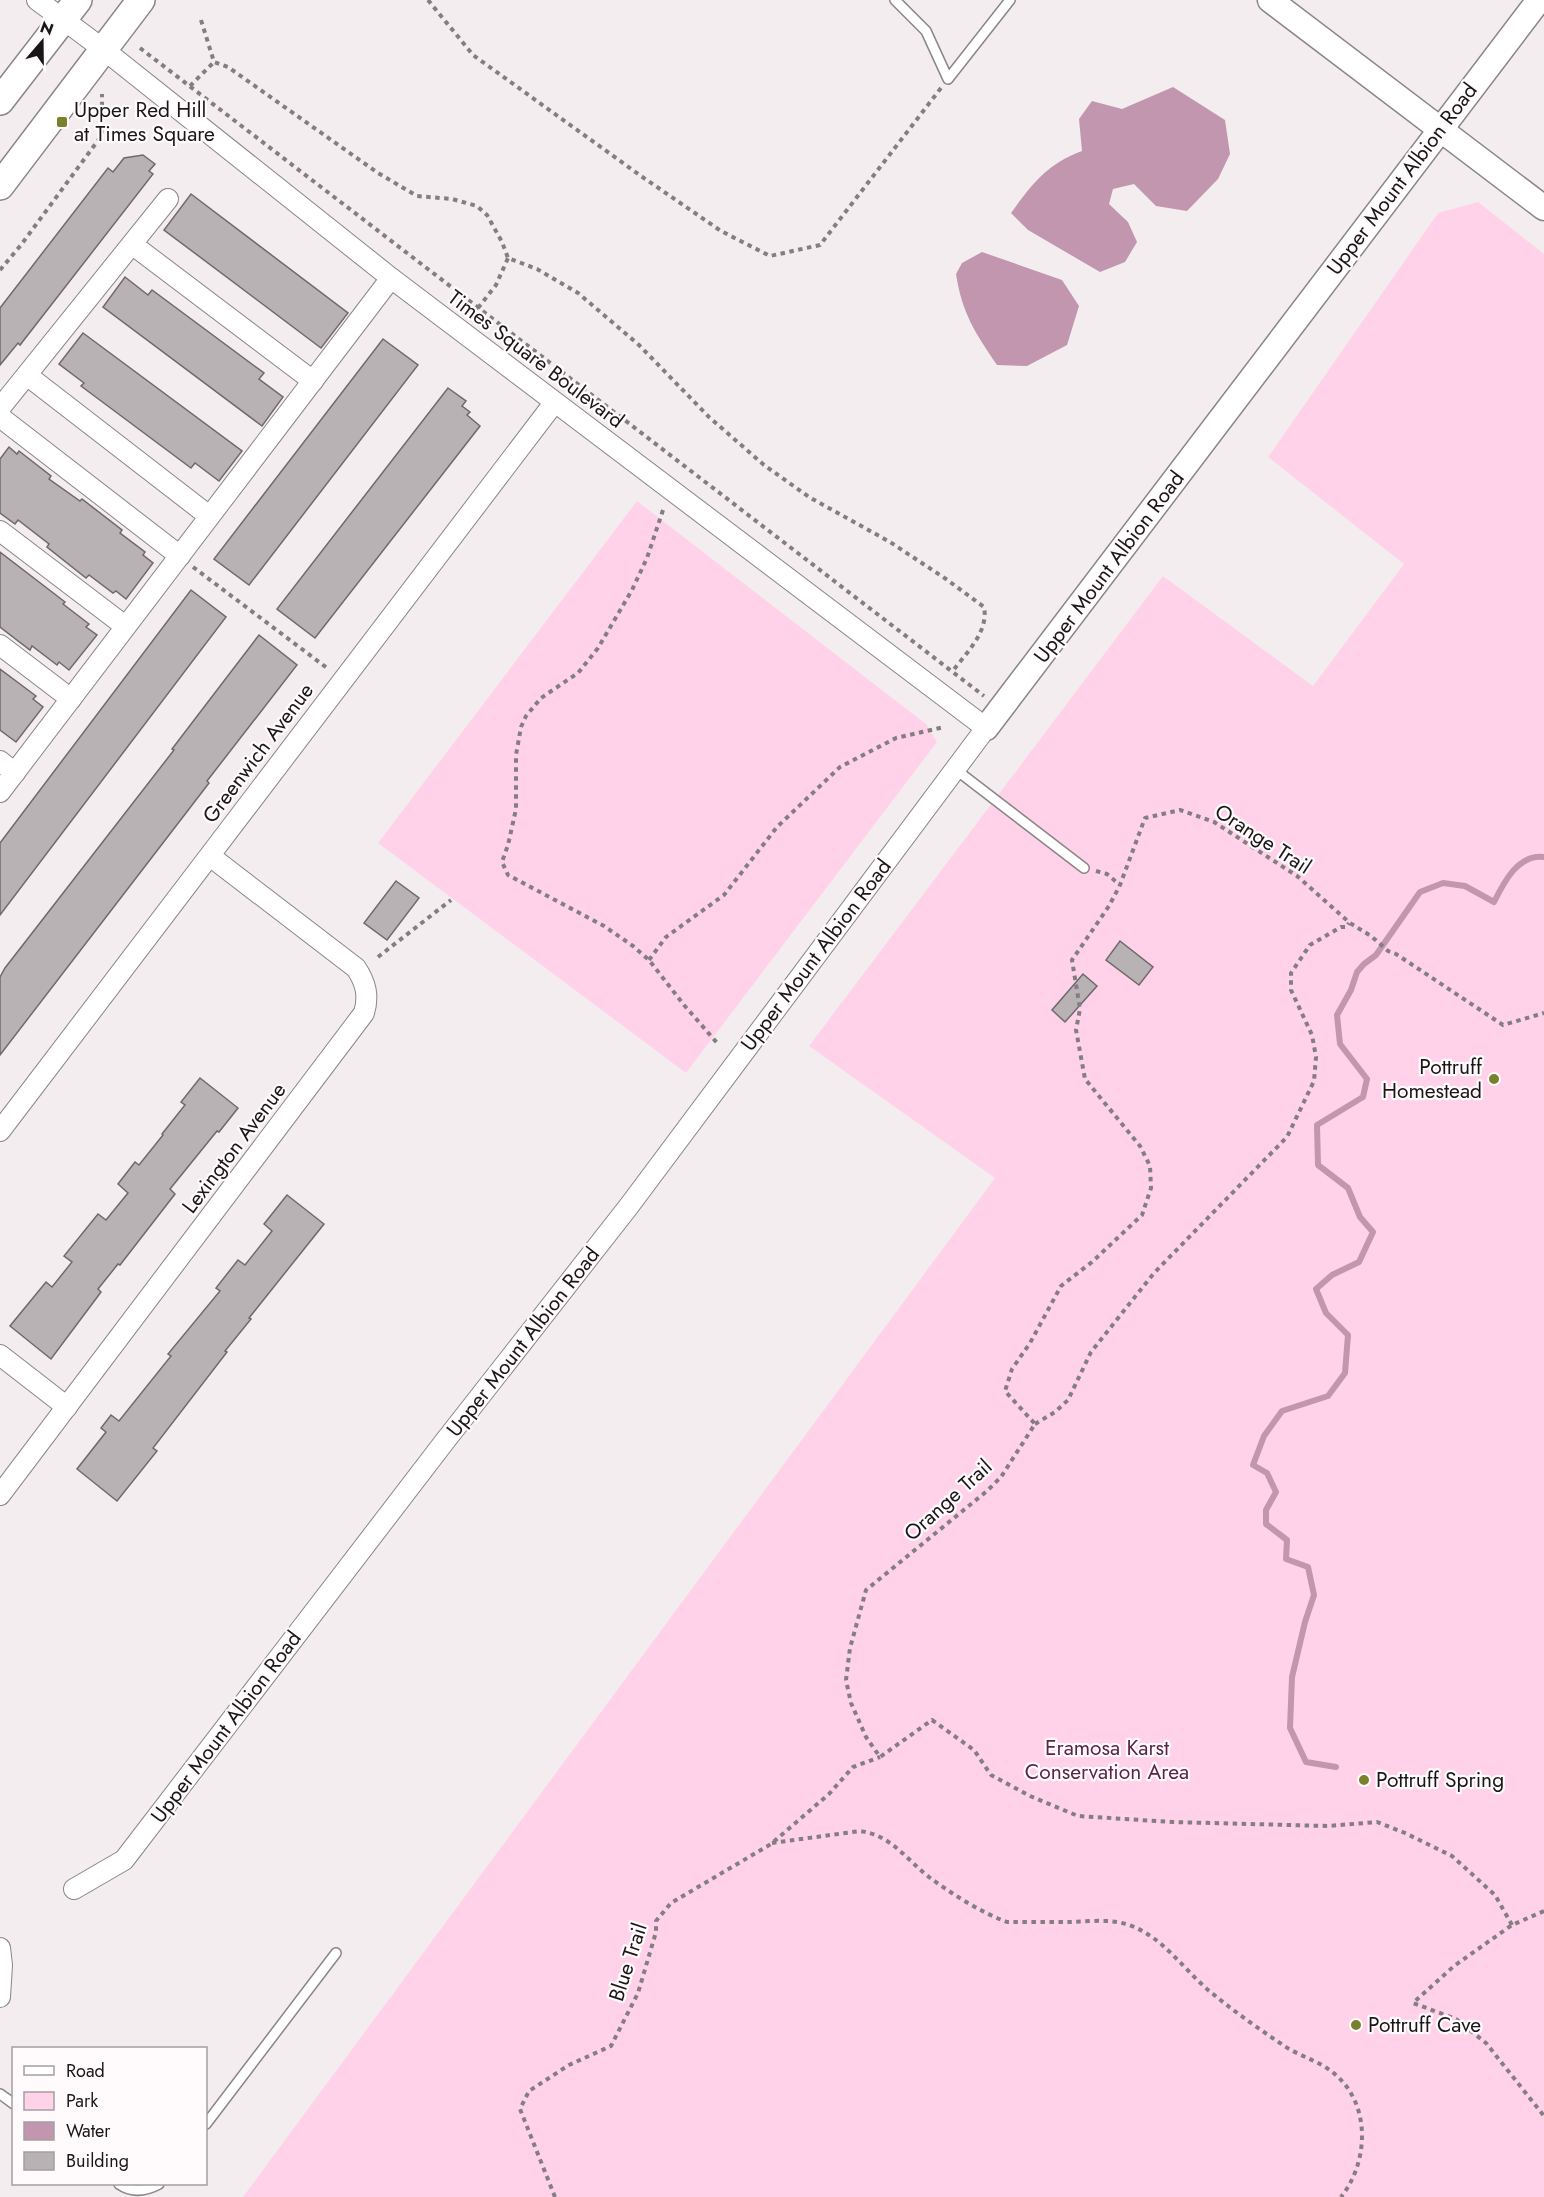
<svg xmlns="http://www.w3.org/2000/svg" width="1544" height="2197" viewBox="0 0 1544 2197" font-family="Jost,sans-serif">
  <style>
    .green { fill: #ffd2ea }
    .water { fill: #c296ae }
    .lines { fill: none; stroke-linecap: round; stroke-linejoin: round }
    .stream { stroke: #c296ae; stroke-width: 6 }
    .building { fill: #b8b2b5; stroke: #6f696c; stroke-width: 1.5 }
    .service-casing { stroke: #8b8588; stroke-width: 12 }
    .minor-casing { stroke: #8b8588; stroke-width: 22 }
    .tertiary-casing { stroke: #8b8588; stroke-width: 27 }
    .secondary-casing { stroke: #8b8588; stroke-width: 30 }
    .path { stroke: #837e81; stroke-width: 4; stroke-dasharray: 4.5 4.5; stroke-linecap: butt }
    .service { stroke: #fff; stroke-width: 9 }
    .minor { stroke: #fff; stroke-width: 20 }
    .tertiary { stroke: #fff; stroke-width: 24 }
    .secondary { stroke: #fff; stroke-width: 27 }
    .poi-dot { fill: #79812c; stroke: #fffbfd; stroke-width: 2 }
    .labels { text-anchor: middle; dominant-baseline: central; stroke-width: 4.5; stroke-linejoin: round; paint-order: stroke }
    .poi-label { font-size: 21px; fill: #191618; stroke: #fffbfd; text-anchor: start }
    .street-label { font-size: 21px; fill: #191618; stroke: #fffbfd }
    .park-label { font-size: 21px; fill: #5b2446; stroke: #fffbfd }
  </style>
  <rect width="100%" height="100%" fill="#f3edf0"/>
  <g class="green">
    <path d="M1478,202L1544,254V2197H243L995,1178L809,1046L1163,576L1313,686L1404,564L1268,457L1438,213Z"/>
    <path d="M637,501L926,724L937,742L686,1073L378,843Z"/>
  </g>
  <g class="water">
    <path d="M1173,87L1225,120L1230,154L1218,179L1187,211L1156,206L1134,184L1113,189L1109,204L1128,222L1137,242L1125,262L1100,272L1028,230L1011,213C1032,184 1047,164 1082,151L1079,119L1092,101L1122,109Z"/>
    <path d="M982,252L1062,280L1079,306L1067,345L1027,366L997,365C975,333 962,313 956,274L962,263Z"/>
  </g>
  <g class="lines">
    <path class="stream" d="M1336,1767L1306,1762L1290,1728L1292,1677L1305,1622L1314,1595L1308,1567L1286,1559L1287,1540L1266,1524V1510L1276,1492L1267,1473L1253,1465L1264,1436L1282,1411L1328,1396L1345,1373L1348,1335L1326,1313L1316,1289L1332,1275L1359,1262L1373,1232L1360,1217L1348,1188L1318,1165L1317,1125L1363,1097L1367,1079L1340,1044L1337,1015L1351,990L1357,972L1364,964L1376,955L1420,892L1443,883L1465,886L1494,902C1504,882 1518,854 1544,857"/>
  </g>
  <g class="building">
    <path d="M143,155L155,164L149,171L153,174L20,345L18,343L0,365V308L108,168L113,172L124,158Z"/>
    <path d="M191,194L348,313L321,348L164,230Z"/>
    <path d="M125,277L148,295L152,290L264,373L259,379L283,397L262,426L103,307Z"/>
    <path d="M83,333L242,451L219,481L195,463L191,468L81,386L84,383L59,364Z"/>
    <path d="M383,339L418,365L249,585L214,559Z"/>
    <path d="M448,388L466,401L462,406L470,412L467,415L480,426L315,638L277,609Z"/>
    <path d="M9,447L17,454L19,451L51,476L49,479L80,501L82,499L122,530L120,533L145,552L143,555L153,563L126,599L116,591L113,593L89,575L86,578L47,547L49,544L18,520L15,524L0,513V459Z"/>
    <path d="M0,552L65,602L63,604L89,624L86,627L97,635L69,670L59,662L57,665L32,646L30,650L0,627Z"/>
    <path d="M191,590L226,617L0,915V843Z"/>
    <path d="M259,635L297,665L207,781L209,783L0,1055V977L5,968L174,750L172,749Z"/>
    <path d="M0,669L36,696L33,699L43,707L16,742L0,730Z"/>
    <path d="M396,881L419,898L387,940L364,923Z"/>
    <path d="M1120,941L1153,967L1139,985L1106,960Z"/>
    <path d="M1083,974L1097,986L1065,1022L1052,1010Z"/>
    <path d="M200,1078L238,1108L219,1132L217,1131L170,1189L175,1194L120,1265L118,1264L98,1289L101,1292L51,1359L10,1326L46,1282L52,1287L72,1262L64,1256L98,1214L106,1220L128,1193L118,1184L135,1162L139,1165L163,1135L162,1134L185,1105L181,1102Z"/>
    <path d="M287,1195L324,1224L249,1318L251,1319L225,1351L227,1352L153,1448L157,1451L117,1501L77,1469L106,1432L101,1428L111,1415L119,1421L171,1356L168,1354L220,1291L216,1288L238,1260L245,1265L272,1231L264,1224Z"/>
  </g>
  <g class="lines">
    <g class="service-casing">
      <g id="service">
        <path d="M895,0L926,31L948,79L1010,0"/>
        <path d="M955,769L1084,868"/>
        <path d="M0,2094L14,2104"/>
        <path d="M206,2124L336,1953"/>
        <path d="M119,2184C132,2193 146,2191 159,2184"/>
      </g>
    </g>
    <g class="minor-casing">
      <g id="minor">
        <path d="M37,0L103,49L391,278L986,728L629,1206L445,1441L124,1860L74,1889"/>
        <path d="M133,245L313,381"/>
        <path d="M28,376L209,516"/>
        <path d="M0,408L168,199"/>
        <path d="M0,417L180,556"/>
        <path d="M0,531L125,626"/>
        <path d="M0,645L71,699"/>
        <path d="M0,761L15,773"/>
        <path d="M0,792L391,278"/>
        <path d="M0,1131L554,403"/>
        <path d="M0,1355L67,1407"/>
        <path d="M0,1495L364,1013C369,996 366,983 356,968L210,856"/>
        <path d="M0,1948L2,1965L0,1997"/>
      </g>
    </g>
    <g class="tertiary-casing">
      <g id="tertiary">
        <path d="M1270,0L1544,208"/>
        <path d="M986,728L1539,0"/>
      </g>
    </g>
    <g class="secondary-casing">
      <g id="secondary">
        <path d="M0,101L78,0"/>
        <path d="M0,186L141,0"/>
      </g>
    </g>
    <g class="path">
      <path d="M428,0L473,55L641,176L721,231L770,256L820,245L941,88"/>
      <path d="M201,20L214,62L228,67L378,173L417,196L452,199L477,206L487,215L502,242L508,258L537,269L578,293L639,345L709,417L764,465L809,497L890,542L946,579L984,607C989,632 966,653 952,672"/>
      <path d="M140,48L984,696"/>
      <path d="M190,86L214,62"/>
      <path d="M0,270L21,245L102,135V94"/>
      <path d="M478,308L496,285L508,258"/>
      <path d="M663,510L647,558L632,590L598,648L578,673L541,698L526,716L521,727L516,755V809L508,845L502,862L508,875L604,926L633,946L649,960L684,1005L718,1044"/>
      <path d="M193,567L327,668"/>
      <path d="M1096,871L1107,874L1120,885"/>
      <path d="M378,957L451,900"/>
      <path d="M649,960L666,937L724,895L777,827L840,767L896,738L944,727"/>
      <path d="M1035,1424L1055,1412L1068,1400L1091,1352L1154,1273L1287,1137L1314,1081L1316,1057L1312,1035L1291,990V973L1310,945L1341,927H1347L1349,923"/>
      <path d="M772,1843L860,1831C891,1835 906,1859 929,1877C952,1894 980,1912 1007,1922C1026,1922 1046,1922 1066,1922C1086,1922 1109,1918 1129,1925C1164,1937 1185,1972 1213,1994C1235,2012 1259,2029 1283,2045C1300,2057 1322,2061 1338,2077C1371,2108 1368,2163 1341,2197"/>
      <path d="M1544,1911L1512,1925L1454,1966L1413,2003L1456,2019L1486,2043L1544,2116"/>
      <path d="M1512,1925L1495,1895L1452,1856L1405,1833L1377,1822L1328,1826L1172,1822L1078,1816L1030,1796L991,1775L974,1750L932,1720L880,1757L866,1737L851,1703L846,1680L850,1648L866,1590L987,1491L1001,1477L1035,1424L1005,1391L1012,1369L1030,1343L1061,1286L1092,1262L1142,1215L1151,1188L1150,1166L1140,1146L1085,1079L1076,1030L1080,1009L1072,960L1109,906L1120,885L1145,818L1180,810L1214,822L1297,876L1350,923L1371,936L1388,951L1396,954L1503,1025L1544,1013"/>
      <path d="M555,2197L520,2109L529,2091L569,2065L611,2046L638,1993L656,1932V1921L671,1903L771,1844L829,1794L853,1767L880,1757"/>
    </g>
    <use href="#service" class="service"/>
    <use href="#minor" class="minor"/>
    <use href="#tertiary" class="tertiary"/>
    <use href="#secondary" class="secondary"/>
  </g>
  <g class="poi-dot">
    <rect x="56" y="116" width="12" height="12" rx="3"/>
    <circle cx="1494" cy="1079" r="6"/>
    <circle cx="1364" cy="1780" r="6"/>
    <circle cx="1356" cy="2025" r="6"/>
  </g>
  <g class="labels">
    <g class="poi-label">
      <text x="74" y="110">Upper Red Hill<tspan x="74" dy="24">at Times Square</tspan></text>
      <text x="1482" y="1067" text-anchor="end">Pottruff<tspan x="1482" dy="24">Homestead</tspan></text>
      <text x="1376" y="1780">Pottruff Spring</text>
      <text x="1368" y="2025">Pottruff Cave</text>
    </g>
    <g class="street-label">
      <text transform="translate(1402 179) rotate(-53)">Upper Mount Albion Road</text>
      <text transform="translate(536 359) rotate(37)">Times Square Boulevard</text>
      <text transform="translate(1109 567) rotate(-53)">Upper Mount Albion Road</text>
      <text transform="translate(258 753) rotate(-53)">Greenwich Avenue</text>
      <text transform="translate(1263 839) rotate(33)">Orange Trail</text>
      <text transform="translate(816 955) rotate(-53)">Upper Mount Albion Road</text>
      <text transform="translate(234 1148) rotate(-53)">Lexington Avenue</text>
      <text transform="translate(523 1342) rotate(-52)">Upper Mount Albion Road</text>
      <text transform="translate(948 1500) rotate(-42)">Orange Trail</text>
      <text transform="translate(226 1727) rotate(-53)">Upper Mount Albion Road</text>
      <text transform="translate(628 1962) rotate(-72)">Blue Trail</text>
    </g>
    <g class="park-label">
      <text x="1107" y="1748">Eramosa Karst<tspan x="1107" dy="24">Conservation Area</tspan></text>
    </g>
  </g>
  <rect x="12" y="2047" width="195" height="138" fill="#fffbfd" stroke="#a39fa1" stroke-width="1.5"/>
  <rect x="24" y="2066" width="30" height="9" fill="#ffffff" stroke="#a39fa1" stroke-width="1.5"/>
  <text x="66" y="2077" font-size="18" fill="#191618">Road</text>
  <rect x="24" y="2092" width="30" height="18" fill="#ffd2ea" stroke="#a39fa1" stroke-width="1.5"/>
  <text x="66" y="2107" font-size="18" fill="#191618">Park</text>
  <rect x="24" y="2122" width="30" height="18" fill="#c296ae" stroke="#a39fa1" stroke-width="1.5"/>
  <text x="66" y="2137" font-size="18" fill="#191618">Water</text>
  <rect x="24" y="2152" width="30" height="18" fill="#b8b2b5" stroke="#a39fa1" stroke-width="1.5"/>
  <text x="66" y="2167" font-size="18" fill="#191618">Building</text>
  <g transform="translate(42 42) rotate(20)" stroke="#fffbfd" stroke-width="4.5" paint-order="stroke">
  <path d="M0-4.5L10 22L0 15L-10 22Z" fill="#191618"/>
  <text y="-9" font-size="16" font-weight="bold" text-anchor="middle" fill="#191618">N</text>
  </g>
</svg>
